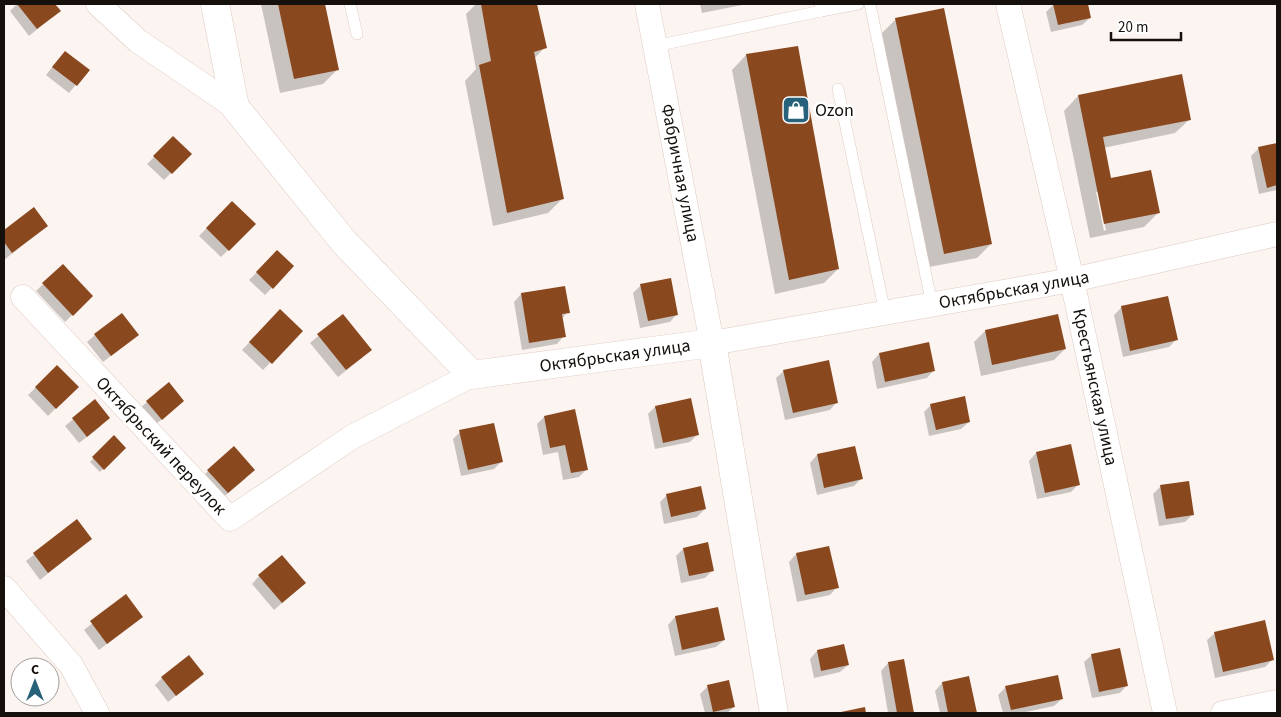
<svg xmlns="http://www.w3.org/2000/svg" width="1281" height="717" viewBox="0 0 1281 717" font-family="'Source Sans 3',sans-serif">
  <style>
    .shadow { fill: #0003; fill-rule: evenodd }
    .building { fill: #8a481f }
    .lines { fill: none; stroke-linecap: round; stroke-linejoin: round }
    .lane-casing { stroke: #ddc9c0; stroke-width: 12 }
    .street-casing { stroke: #ddc9c0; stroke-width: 25 }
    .secondary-casing { stroke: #ddc9c0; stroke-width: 29 }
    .lane { stroke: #fff; stroke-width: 11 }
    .street { stroke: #fff; stroke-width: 24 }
    .secondary { stroke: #fff; stroke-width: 28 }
    .labels { text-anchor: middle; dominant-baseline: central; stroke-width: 5; stroke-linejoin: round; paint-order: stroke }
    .poi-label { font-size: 18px; fill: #16100c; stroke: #fff; text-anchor: start }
    .street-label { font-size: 18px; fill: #16100c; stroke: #fff }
  </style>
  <rect width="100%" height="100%" fill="#fcf4f0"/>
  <g class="shadow">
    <path d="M17,4H53L59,11L29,36L10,11Z"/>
    <path d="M261,4H324L338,69L323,84L280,93Z"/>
    <path d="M476,4H536L545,47L534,59L563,198L548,213L493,226L465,81L476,69L466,14Z"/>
    <path d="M700,4H747L702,13Z"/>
    <path d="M1054,4H1087L1090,18L1082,25L1051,32L1046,12Z"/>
    <path d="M896,19L991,244L977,258L929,267L881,34Z"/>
    <path d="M797,48L838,269L824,283L775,294L732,70L746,55Z"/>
    <path d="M58,60L88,70L69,93L46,75Z"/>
    <path d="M1181,76L1190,119L1175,133L1103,148L1110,180L1158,213L1144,227L1090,238L1064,111L1078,96ZM1096,192H1098L1106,230L1104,231Z"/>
    <path d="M173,138L190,154L164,180L147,164Z"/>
    <path d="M1277,145V190L1259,194L1251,156L1259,148Z"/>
    <path d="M232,202L254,224L221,257L199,236Z"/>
    <path d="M34,209L47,226L4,260V232Z"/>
    <path d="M277,252L293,266L265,295L249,280Z"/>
    <path d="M62,266L92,296L65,322L36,291Z"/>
    <path d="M640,286L677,314L670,322L640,328L633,293Z"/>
    <path d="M564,287L568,312L561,319L564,336L557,344L522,350L514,302L521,294Z"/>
    <path d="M1122,307L1176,340L1169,347L1123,357L1114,315Z"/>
    <path d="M280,310L301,331L263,370L242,350Z"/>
    <path d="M343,315L363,357L338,377L310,343Z"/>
    <path d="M1057,315L1065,349L1054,360L981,376L974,342L985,331Z"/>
    <path d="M95,335L129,342L103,362L87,342Z"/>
    <path d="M928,344L934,370L927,378L877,389L872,362L879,354Z"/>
    <path d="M57,367L77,387L48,416L28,395Z"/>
    <path d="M784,371L837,402L830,410L785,420L776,378Z"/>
    <path d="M690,399L698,434L690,442L655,449L648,414L655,407Z"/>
    <path d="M95,401L101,426L79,443L65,426Z"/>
    <path d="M183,401L154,426L139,409L147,402Z"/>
    <path d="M931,405L969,422L961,429L929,436L924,412Z"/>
    <path d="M544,417L586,470L579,477L563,480L558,452L543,455L537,424Z"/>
    <path d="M460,432L501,462L494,469L461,476L453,439Z"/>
    <path d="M114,437L124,448L100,472L90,462Z"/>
    <path d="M854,447L861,479L854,486L817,495L810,463L817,455Z"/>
    <path d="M1036,453L1079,484L1071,492L1037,499L1029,461Z"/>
    <path d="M208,471L246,478L220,500L201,478Z"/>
    <path d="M1161,486L1193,514L1185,522L1159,526L1153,494Z"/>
    <path d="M667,495L705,509L697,517L664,524L660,502Z"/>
    <path d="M76,521L91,539L40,580L26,561Z"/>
    <path d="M707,543L713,570L705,578L681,583L676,556L683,549Z"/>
    <path d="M829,547L837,587L830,595L797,602L789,562L796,554Z"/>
    <path d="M259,576L296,591L274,610L252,584Z"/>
    <path d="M126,596L141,617L99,650L84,630Z"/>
    <path d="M675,617L724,640L716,647L675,656L668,625Z"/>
    <path d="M1215,633L1272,660L1265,667L1215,678L1207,640Z"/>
    <path d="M843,645L848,665L840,672L814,678L810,659L817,651Z"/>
    <path d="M1092,655L1127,685L1120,693L1092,698L1084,662Z"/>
    <path d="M903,661L913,713H888L881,671L888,663Z"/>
    <path d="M162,678L194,681L168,702L155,685Z"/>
    <path d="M968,678L976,713H940L935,691L942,683Z"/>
    <path d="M708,686L734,707L727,713H705L700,694Z"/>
    <path d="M1006,687L1062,699L1054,706L1021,713H1003L998,695Z"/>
  </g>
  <g class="building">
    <path d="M17,4H55L61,11L37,29Z"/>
    <path d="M278,4H325L339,70L294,79Z"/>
    <path d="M481,4H537L547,48L534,52L564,199L507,213L479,65L491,61Z"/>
    <path d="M1053,4H1088L1091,18L1058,25Z"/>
    <path d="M944,8L992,244L944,254L895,18Z"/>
    <path d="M798,46L839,269L789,280L746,54Z"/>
    <path d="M65,51L90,70L77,86L52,67Z"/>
    <path d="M1182,74L1191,120L1103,137L1111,178L1151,170L1160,213L1104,224L1078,95Z"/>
    <path d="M173,136L192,154L172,174L153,156Z"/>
    <path d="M1277,143V185L1267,188L1258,147Z"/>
    <path d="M232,201L256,224L229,251L206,228Z"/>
    <path d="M34,207L48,226L12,253L4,242V230Z"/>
    <path d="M277,250L294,266L273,289L256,272Z"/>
    <path d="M63,264L93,296L73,316L42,283Z"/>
    <path d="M671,278L678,315L648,321L640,284Z"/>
    <path d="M565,286L570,313L562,314L566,337L529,343L521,293Z"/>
    <path d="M1168,296L1178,340L1130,351L1121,306Z"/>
    <path d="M280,309L303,331L272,364L249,342Z"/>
    <path d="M122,313L139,335L111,356L94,334Z"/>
    <path d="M343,314L372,350L346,370L317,334Z"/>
    <path d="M1058,314L1066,349L992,365L985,330Z"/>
    <path d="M929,342L935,371L885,382L879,353Z"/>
    <path d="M829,360L838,403L793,413L783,370Z"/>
    <path d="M57,365L79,387L56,409L35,387Z"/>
    <path d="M169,382L184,401L162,420L146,401Z"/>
    <path d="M965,396L970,422L936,430L930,404Z"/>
    <path d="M691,398L699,435L663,443L655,406Z"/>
    <path d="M95,399L110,418L87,437L72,418Z"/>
    <path d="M575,409L588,470L571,473L565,445L550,448L544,416Z"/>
    <path d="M494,423L503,462L468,470L459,430Z"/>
    <path d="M114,435L126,448L104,470L92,457Z"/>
    <path d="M1071,444L1080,485L1045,493L1036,452Z"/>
    <path d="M234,446L255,470L228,493L207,470Z"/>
    <path d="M855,446L863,479L824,488L817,454Z"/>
    <path d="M1189,481L1194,515L1166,519L1160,485Z"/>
    <path d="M701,486L706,509L671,517L666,494Z"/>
    <path d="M77,519L92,539L48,573L33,553Z"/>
    <path d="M708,542L714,571L689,576L683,548Z"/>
    <path d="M829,546L839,588L805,595L796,553Z"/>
    <path d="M282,555L306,583L282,603L258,575Z"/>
    <path d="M126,594L143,617L107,644L90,621Z"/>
    <path d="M718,607L725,640L682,650L675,616Z"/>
    <path d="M1265,620L1274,660L1223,672L1214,632Z"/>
    <path d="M844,644L849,665L821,671L817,650Z"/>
    <path d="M1120,648L1128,686L1099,692L1091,654Z"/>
    <path d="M189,655L204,674L176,696L161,677Z"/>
    <path d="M904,659L914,713H897L888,662Z"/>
    <path d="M1058,675L1063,699L1011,710L1005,686Z"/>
    <path d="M969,676L977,713H948L942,682Z"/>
    <path d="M729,680L735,707L713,712L707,685Z"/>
    <path d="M865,707L866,713H841V712Z"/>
  </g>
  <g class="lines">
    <g class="lane-casing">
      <g id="lane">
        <path d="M350,4L357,34"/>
        <path d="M870,4L932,305"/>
        <path d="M821,11L858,4"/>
        <path d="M655,46L821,11L820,4"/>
        <path d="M838,89L885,313"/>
      </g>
    </g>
    <g class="street-casing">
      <g id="street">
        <path d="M98,4L138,41L235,107"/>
        <path d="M647,4L712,343L1072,280L1277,234"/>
        <path d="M1008,4L1072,280L1165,713"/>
        <path d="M23,297L230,519L352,437L472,375"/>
        <path d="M4,588L71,665L97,713"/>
        <path d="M1223,713L1277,702"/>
      </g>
    </g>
    <g class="secondary-casing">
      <path id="secondary" d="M215,4L235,107L344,242L472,375L712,343L774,713"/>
    </g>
    <use href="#lane" class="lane"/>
    <use href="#street" class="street"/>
    <use href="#secondary" class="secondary"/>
  </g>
  <defs>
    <g id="shop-square" transform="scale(1.4375)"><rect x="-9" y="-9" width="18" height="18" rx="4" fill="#27617a" stroke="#fff"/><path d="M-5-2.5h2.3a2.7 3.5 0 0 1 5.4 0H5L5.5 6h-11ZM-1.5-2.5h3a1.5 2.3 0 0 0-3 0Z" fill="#fff"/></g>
  </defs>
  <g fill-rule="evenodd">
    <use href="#shop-square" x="796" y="110"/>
  </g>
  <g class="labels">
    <g class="poi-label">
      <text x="815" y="110">Ozon</text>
    </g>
    <g class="street-label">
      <text transform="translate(680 173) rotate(79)">Фабричная улица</text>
      <text transform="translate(1014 290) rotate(-10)">Октябрьская улица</text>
      <text transform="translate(615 356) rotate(-8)">Октябрьская улица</text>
      <text transform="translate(1095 387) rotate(78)">Крестьянская улица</text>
      <text transform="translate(161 446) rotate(47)">Октябрьский переулок</text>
    </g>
  </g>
  <rect width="1281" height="717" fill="none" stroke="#16100c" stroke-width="10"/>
  <g transform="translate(35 682)"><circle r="24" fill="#ffffff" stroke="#a29f9e"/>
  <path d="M0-4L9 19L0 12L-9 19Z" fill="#27617a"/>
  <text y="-8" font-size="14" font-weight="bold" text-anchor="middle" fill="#16100c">С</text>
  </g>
  <path d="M1111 32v8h70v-8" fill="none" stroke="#16100c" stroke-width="2.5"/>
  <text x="1118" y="32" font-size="15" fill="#16100c" stroke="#ffffff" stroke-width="4" paint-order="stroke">20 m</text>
</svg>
